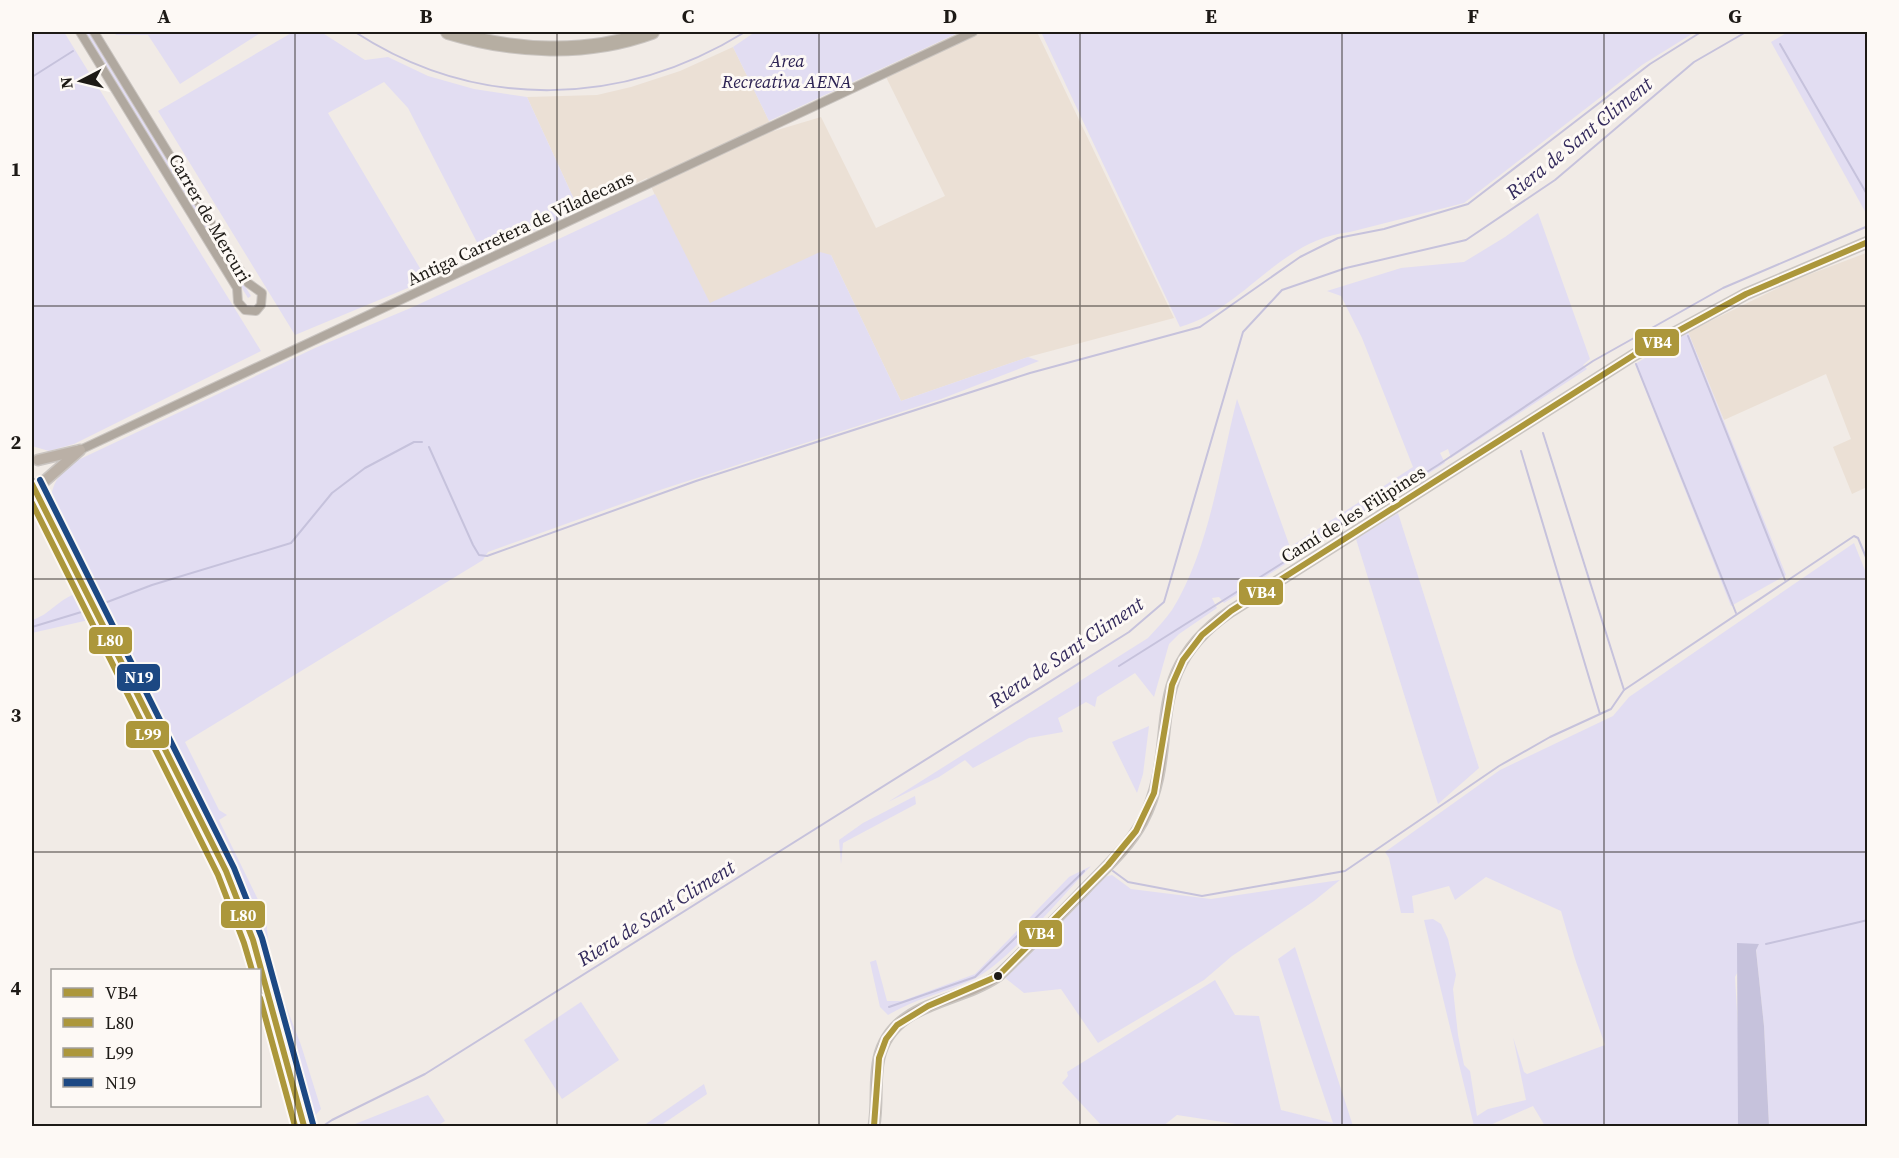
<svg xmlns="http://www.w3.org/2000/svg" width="1899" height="1158" viewBox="0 0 1899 1158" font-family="'Source Serif 4',serif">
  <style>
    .built { fill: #ebe0d5 }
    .green { fill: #e2ddf2 }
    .water { fill: #c6c2dc }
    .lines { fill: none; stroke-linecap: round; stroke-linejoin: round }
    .stream { stroke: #c6c2dc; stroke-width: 2 }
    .minor-casing { stroke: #cac5c1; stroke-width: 10 }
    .secondary-casing { stroke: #cac5c1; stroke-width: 13 }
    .motorway-casing { stroke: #cac5c1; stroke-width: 16 }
    .minor { stroke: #b0a89f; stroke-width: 8 }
    .secondary { stroke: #bab0a6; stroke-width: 10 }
    .motorway { stroke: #b6aea2; stroke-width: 14 }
    .bus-1-casing { stroke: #fdf9f5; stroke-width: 10 }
    .bus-2-casing { stroke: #fdf9f5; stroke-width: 10 }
    .bus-3-casing { stroke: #fdf9f5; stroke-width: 10 }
    .bus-4-casing { stroke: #fdf9f5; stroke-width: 10 }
    .bus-1 { stroke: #ac973b; stroke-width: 6 }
    .bus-2 { stroke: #ac973b; stroke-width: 6 }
    .bus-3 { stroke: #ac973b; stroke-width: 6 }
    .bus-4 { stroke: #1c4883; stroke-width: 6 }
    .grid { fill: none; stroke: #1d1a16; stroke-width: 1.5; stroke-opacity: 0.55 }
    .bus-dot { fill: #1d1a16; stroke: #fdf9f5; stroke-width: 2 }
    .labels { text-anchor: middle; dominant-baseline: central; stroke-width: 6; stroke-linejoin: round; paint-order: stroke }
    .park-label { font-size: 18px; font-style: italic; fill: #2b2152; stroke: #fdf9f5 }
    .street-label { font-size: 18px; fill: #1d1a16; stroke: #fdf9f5 }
    .water-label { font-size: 20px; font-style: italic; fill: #342b5d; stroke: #fdf9f5 }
    .line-badge { stroke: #fdf9f5; stroke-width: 2 }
    .badge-label { font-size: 16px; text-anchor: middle; font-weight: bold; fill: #fff }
    .neatline { fill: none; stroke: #1d1a16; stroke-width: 2 }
    .grid-label { font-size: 20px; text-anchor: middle; font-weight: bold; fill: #1d1a16 }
  </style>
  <rect width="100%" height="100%" fill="#f1ebe6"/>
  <g class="built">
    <path d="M960,32H1037L1174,318L1028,357L901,401L831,255L709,310L647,178L579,210L527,97L597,95L631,87L680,71L733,47L774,131L821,117L876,228L945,196L882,69Z"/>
    <path d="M1866,253L1867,487L1852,494L1833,447L1851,439L1826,374L1724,420L1688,332L1792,281Z"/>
  </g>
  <g class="green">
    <path d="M32,32H64L261,351L74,444L49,451L32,446Z"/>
    <path d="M85,32H89L251,296L248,298Z"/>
    <path d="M114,32H262L180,84L148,35H116Z"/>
    <path d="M293,32H321L365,60L388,57L428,76L474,89L527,97L579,210L483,254L408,108L384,82L328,113L427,280L295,335L158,111Z"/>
    <path d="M755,32H960L769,121L733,47Z"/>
    <path d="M1041,32H1695L1642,65L1464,203L1350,232C1278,240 1246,308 1180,327Z"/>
    <path d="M1788,32H1867V215L1771,42Z"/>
    <path d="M655,194L710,303L820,252L831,255L901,401L1028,357L1039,361L941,399L663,489L488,552L483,560L185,742L219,810L227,815L219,820L266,916L269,955L264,935L113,626L51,506C50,483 60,473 78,460L315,348L413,307Z"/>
    <path d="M1538,213L1590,359L1583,365L1587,369L1451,458L1448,449L1440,453L1445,463L1224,603L1219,597L1212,598L1217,608L1179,634L1169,644L1154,697L1135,673L1097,697L1095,707L1086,702L1058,718L1063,732L1029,738L973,768L965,760L939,777L888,802L1148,638C1156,629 1165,620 1172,610C1209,551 1220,466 1237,399L1290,547L1413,467L1362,338L1341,296L1327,291L1401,268L1464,262L1505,237Z"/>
    <path d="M1688,332L1786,575L1731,606L1635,364Z"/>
    <path d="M1398,513L1479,768L1438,804L1356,539Z"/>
    <path d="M1854,543L1868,578L1867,1126H1769L1764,1026L1756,949L1759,944L1753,945L1735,977L1740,1062L1738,1126H1545L1533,1106L1488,1126H1474L1424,920L1433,919L1441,924L1448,939L1456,975L1453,989L1458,1035L1464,1065L1470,1071L1477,1116L1488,1109L1526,1100L1513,1037L1524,1072L1527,1074L1605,1045L1575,959L1561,911L1486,877L1455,900L1449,886L1412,896L1414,913H1401L1389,858L1385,852L1500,770L1613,716L1629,697Z"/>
    <path d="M78,593L93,619L32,633V620C50,615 59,598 78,593Z"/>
    <path d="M1149,726L1143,774L1137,793L1112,742Z"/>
    <path d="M915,796L916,804L843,843L841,864L839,840L863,823Z"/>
    <path d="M1091,866C1062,896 1008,962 974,979C945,993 916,998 888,1015L880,1007L870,962L876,960L887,1001H902L975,974L1069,877Z"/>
    <path d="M1112,875L1131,889L1211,899L1340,880L1314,901L1232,956L1204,980L1098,1043L1061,989L1024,993L1004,977L1104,877Z"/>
    <path d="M1295,947L1353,1126H1249L1177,1115L1163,1126H1102L1062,1083L1068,1076L1067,1072L1215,980L1235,1015L1259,1016L1281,1110L1333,1123L1278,959Z"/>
    <path d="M274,975L301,1045L321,1109L310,1121Z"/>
    <path d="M581,1002L619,1060L562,1099L524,1040Z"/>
    <path d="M704,1084L707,1094L660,1126H643Z"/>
    <path d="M428,1095L445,1121L437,1126H350Z"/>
  </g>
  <path class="water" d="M1737,943L1759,944L1756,950L1764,1026L1769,1126H1738Z"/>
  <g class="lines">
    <g class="stream">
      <path d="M355,32C478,112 623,107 745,32"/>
      <path d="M1780,44L1868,196"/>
      <path d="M32,77L73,51"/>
      <path d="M1688,336L1785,580"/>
      <path d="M1636,364L1736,613"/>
      <path d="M1543,433L1624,690"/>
      <path d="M429,447L473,545L479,555L487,556L696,481L1030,373L1200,327L1300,257L1338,238L1384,229L1468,204L1650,64L1701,32"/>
      <path d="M1521,451L1600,714"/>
      <path d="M102,604L152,585L291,543L332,493L365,468L414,442H422"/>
      <path d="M32,627L88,610"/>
      <path d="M1119,666L1438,465L1593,361L1723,288L1868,226"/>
      <path d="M1113,871L1128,882L1202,896L1345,871L1499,766L1550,737L1611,709L1624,690L1854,536L1858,538L1868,562"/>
      <path d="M1766,944L1868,920"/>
      <path d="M889,1007L975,977L1084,871"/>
      <path d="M323,1126L332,1120L425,1074L1129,632L1164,602L1243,332L1282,290L1346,268L1466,240L1555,180L1694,62L1746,32"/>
    </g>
    <g class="minor-casing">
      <g id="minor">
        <path d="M80,32L237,288L238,302L245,310L256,311L261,305L262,293L248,283L94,32"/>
        <path d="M80,450L973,32"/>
      </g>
    </g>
    <g class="secondary-casing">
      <g id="secondary">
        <path d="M38,460L76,451"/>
        <path d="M32,484L226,871L253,940L304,1126"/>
        <path d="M32,492L80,450"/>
        <path d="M874,1126C878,1104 874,1080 879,1058C892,1001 958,1004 998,976C1028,948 1057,918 1086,888C1105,868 1128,848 1142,822C1184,742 1136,676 1231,611L1634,355L1746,294L1868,242"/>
      </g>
    </g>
    <g class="motorway-casing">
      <path id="motorway" d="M448,32C514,52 586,56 652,32"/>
    </g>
    <use href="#minor" class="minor"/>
    <use href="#secondary" class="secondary"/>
    <use href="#motorway" class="motorway"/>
    <g class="bus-1-casing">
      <path id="bus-1" d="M874,1126L879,1058L886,1039L897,1025L928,1006L998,976L1108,865L1136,831L1154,793L1172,685L1183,660L1202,635L1231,611L1634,355L1746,294L1868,242"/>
    </g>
    <g class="bus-2-casing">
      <path id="bus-2" d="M32,484L226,871L253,940L304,1126"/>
    </g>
    <g class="bus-3-casing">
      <g id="bus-3">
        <path d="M32,503L218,875L244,943L252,970"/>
        <path d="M260,998L295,1126"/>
      </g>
    </g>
    <g class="bus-4-casing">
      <path id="bus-4" d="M40,480L234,868L262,938L313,1124"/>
    </g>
    <use href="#bus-1" class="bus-1"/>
    <use href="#bus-2" class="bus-2"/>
    <use href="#bus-3" class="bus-3"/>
    <use href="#bus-4" class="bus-4"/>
  </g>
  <path class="grid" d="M295,32V1126M557,32V1126M819,32V1126M1080,32V1126M1342,32V1126M1604,32V1126M32,306H1868M32,579H1868M32,852H1868"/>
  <circle class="bus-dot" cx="998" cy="976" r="5"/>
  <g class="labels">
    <g class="park-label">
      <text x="787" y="60">Area<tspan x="787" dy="21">Recreativa AENA</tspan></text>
    </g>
    <g class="street-label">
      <text transform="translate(210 218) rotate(60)">Carrer de Mercuri</text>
      <text transform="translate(520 228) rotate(-25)">Antiga Carretera de Viladecans</text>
      <text transform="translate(1353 514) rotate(-32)">Camí de les Filipines</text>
    </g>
    <g class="water-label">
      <text transform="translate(1579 138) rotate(-39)">Riera de Sant Climent</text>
      <text transform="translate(1066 652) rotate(-34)">Riera de Sant Climent</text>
      <text transform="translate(656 913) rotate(-32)">Riera de Sant Climent</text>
    </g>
  </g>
  <g class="line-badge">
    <rect x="1634" y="328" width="46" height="29" rx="6" fill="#ac973b"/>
    <rect x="1238" y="578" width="46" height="28" rx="6" fill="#ac973b"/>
    <rect x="88" y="626" width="45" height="29" rx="6" fill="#ac973b"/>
    <rect x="116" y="663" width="45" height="29" rx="6" fill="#1c4883"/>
    <rect x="125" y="720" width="45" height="29" rx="6" fill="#ac973b"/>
    <rect x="220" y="900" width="46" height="29" rx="6" fill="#ac973b"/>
    <rect x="1018" y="919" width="45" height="29" rx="6" fill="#ac973b"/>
  </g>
  <g class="badge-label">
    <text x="1657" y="348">VB4</text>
    <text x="1261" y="598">VB4</text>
    <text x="110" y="646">L80</text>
    <text x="139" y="683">N19</text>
    <text x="148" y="740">L99</text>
    <text x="243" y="921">L80</text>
    <text x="1040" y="939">VB4</text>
  </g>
  <rect width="1899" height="1158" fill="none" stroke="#fdf9f5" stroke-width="66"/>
  <rect x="51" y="969" width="210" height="138" fill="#fdf9f5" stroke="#a3a09c" stroke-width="1.5"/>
  <rect x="63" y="988" width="30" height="9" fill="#ac973b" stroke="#a3a09c" stroke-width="1.5"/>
  <text x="105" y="999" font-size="18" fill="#1d1a16">VB4</text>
  <rect x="63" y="1018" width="30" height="9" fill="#ac973b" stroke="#a3a09c" stroke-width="1.5"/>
  <text x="105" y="1029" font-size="18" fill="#1d1a16">L80</text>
  <rect x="63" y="1048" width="30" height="9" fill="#ac973b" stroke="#a3a09c" stroke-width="1.5"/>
  <text x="105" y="1059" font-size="18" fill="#1d1a16">L99</text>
  <rect x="63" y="1078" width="30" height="9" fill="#1c4883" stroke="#a3a09c" stroke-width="1.5"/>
  <text x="105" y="1089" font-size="18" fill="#1d1a16">N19</text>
  <g transform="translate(81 81) rotate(263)" stroke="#fdf9f5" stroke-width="4.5" paint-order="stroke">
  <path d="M0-4.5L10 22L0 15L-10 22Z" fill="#1d1a16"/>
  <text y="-9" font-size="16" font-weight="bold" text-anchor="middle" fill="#1d1a16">N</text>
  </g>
  <rect x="33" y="33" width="1833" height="1092" class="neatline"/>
  <g class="grid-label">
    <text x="164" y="23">A</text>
    <text x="426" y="23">B</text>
    <text x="688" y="23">C</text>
    <text x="950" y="23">D</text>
    <text x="1211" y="23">E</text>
    <text x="1473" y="23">F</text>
    <text x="1735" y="23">G</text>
    <text x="16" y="176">1</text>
    <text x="16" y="449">2</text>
    <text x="16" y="722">3</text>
    <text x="16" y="995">4</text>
  </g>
</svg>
